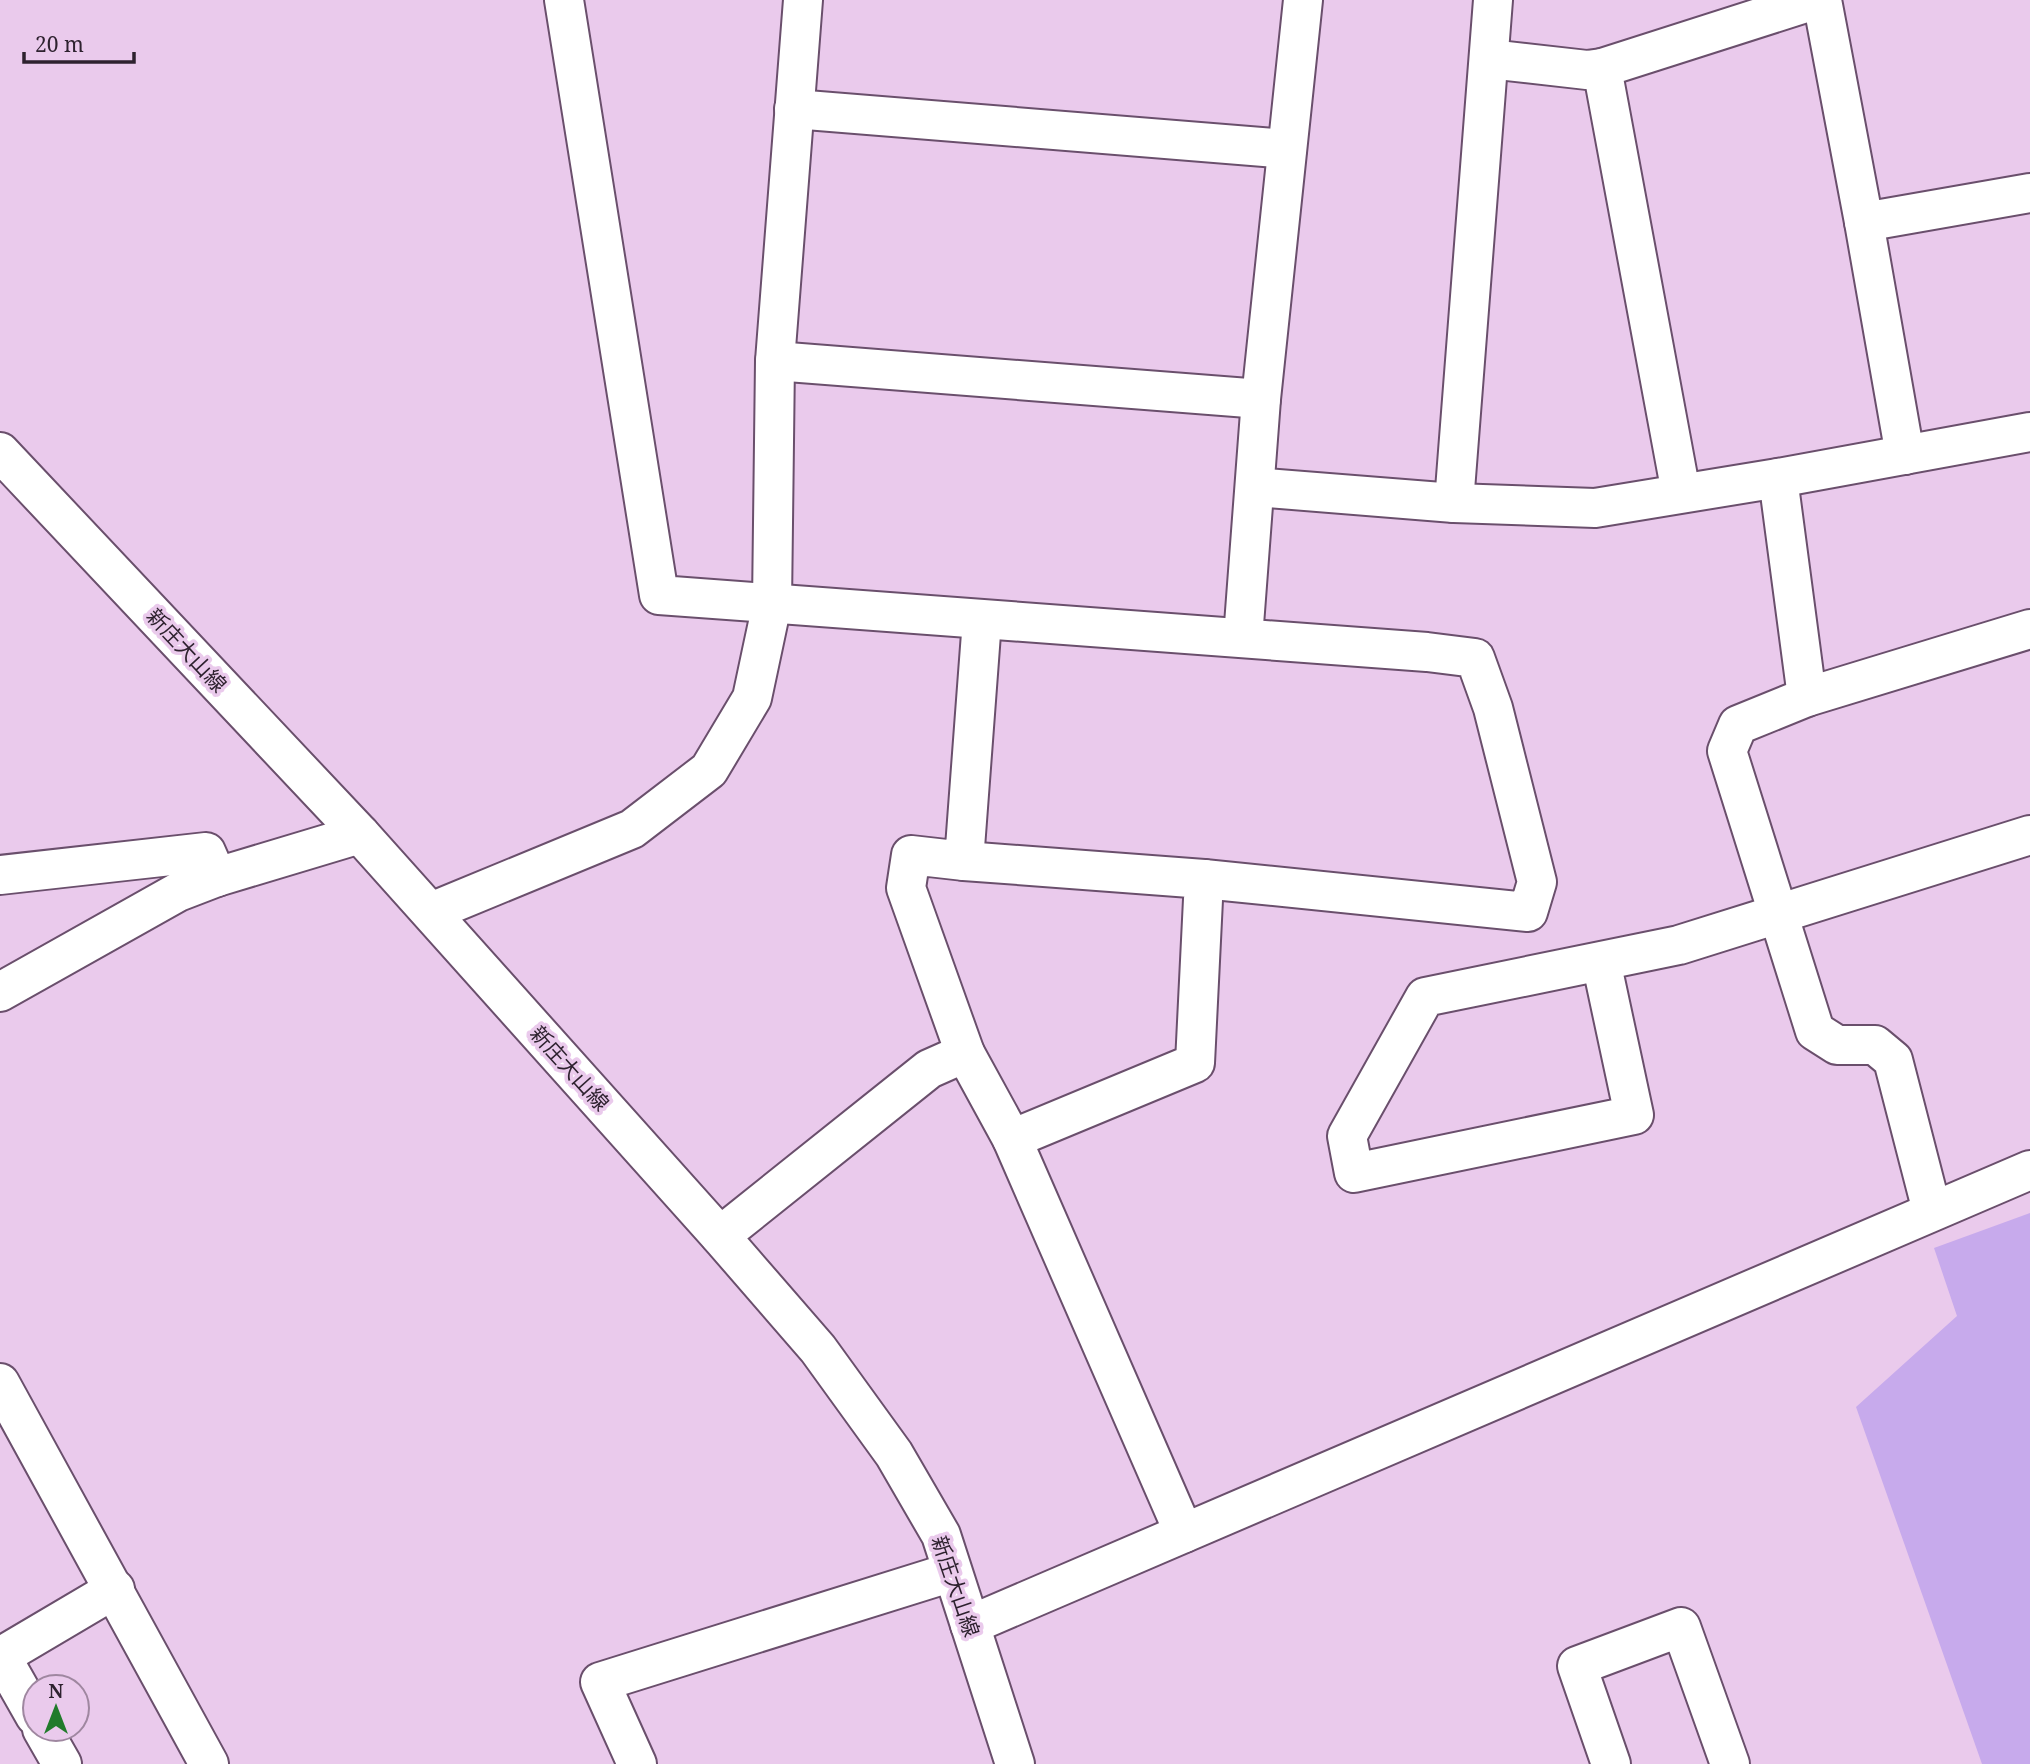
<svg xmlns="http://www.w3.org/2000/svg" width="2030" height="1764" viewBox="0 0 2030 1764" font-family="'Noto Serif','Noto Sans JP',serif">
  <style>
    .building { fill: #c7aaec }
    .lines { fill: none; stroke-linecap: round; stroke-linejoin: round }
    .minor-casing { stroke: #6a4f6c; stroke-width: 42 }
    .major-casing { stroke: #6a4f6c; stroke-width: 42 }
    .minor { stroke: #fff; stroke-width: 38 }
    .major { stroke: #fff; stroke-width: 38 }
    .labels { text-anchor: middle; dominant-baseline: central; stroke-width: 7; stroke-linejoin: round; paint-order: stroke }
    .street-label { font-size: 21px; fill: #2e222f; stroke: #eacaec }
  </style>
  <rect width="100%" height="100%" fill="#eacaec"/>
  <path class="building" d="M2030,1213V1764H1982L1856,1407L1957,1316L1934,1248Z"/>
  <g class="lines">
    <g class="minor-casing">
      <g id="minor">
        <path d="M564,0L659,595L1427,652L1475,658L1493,708L1537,882L1528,912L1204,879"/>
        <path d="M1822,0L1864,222L2030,193"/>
        <path d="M1489,59L1587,70L1602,68"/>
        <path d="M794,109L1287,149"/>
        <path d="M1864,222L1905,455"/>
        <path d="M775,361L1261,399"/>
        <path d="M1778,478L1807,697"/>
        <path d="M1255,487L1454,503L1595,508L1778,478L2030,432"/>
        <path d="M1681,493L1602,68L1815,0"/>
        <path d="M1454,503L1493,0"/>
        <path d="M1243,638L1261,399L1303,0"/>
        <path d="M964,861L1204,879L1195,1063L1012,1139L965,1053"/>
        <path d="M0,875L206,852L217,877"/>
        <path d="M431,912L632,829L709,770L752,698L772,604L775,361L803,0"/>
        <path d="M1601,961L1634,1115L1354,1173L1347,1136L1425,997L1679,945L2030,835"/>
        <path d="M0,992L178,892L217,877L360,834"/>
        <path d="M1012,1139L1184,1533"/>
        <path d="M1932,1211L1893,1060L1875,1045H1837L1815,1031L1727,751L1738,725L1807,697L2030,629"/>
        <path d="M720,1236L929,1069L965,1053L906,888L911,855L964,861L982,620"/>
        <path d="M0,1383L209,1764"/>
        <path d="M970,1625L2030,1170"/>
        <path d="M1,1656L35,1716"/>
        <path d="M0,1657L115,1589"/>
        <path d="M42,1729L62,1764"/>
        <path d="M637,1764L600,1682L952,1572"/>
        <path d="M1611,1764L1577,1666L1681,1627L1730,1764"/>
      </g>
    </g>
    <g class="major-casing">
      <path id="major" d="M0,452L360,834L720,1236L818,1349L894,1454L941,1535L1015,1764"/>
    </g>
    <use href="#minor" class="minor"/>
    <use href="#major" class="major"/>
  </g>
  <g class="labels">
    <g class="street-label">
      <text transform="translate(187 650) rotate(47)">新庄大山線</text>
      <text transform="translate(570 1068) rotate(48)">新庄大山線</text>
      <text transform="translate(956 1586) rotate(71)">新庄大山線</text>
    </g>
  </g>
  <g transform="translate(56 1708)"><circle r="33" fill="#eacaec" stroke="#9f87a0" stroke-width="2"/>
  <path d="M0-5L12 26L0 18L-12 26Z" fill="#217b2b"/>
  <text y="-10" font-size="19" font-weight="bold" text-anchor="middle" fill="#2e222f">N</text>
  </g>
  <path d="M24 52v10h110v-10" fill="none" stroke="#2e222f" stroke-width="3.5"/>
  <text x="35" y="52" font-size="21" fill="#2e222f" stroke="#eacaec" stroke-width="5" paint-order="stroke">20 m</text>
</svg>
